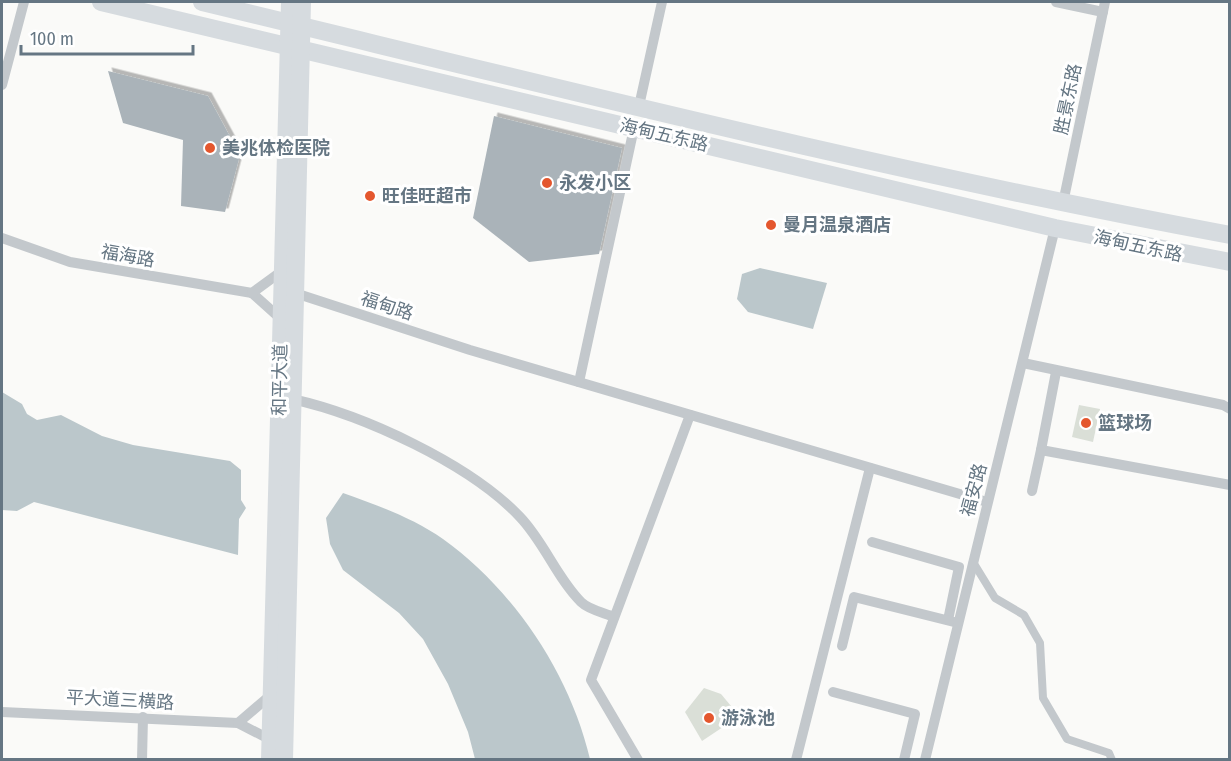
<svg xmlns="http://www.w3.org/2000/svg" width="1231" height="761" viewBox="0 0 1231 761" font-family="'Fira Sans Condensed','Noto Sans SC',sans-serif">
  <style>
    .green { fill: #dadfd7 }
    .water { fill: #bbc7cb }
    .building { fill: #aab3b9; filter: url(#shadow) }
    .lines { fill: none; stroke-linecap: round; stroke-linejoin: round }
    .pedestrian { stroke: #c3c8cc; stroke-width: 8 }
    .minor { stroke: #c3c8cc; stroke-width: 10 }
    .primary { stroke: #d6dbdf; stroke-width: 18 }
    .poi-dot { fill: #e4572e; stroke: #fff; stroke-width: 2 }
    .labels { text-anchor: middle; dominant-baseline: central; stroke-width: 6; stroke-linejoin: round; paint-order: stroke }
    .street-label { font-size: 18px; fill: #657683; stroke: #fff }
    .poi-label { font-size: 18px; font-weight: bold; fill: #657683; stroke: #fff; text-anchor: start }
  </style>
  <defs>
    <filter id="shadow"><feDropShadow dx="3.5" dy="-3.5" stdDeviation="0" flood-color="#0004"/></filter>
  </defs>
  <rect width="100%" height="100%" fill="#fafaf8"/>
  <g class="green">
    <path d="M1079,405L1100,409L1093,442L1072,437Z"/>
    <path d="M704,688L721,694L731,706L729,723L702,741L685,712Z"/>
  </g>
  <g class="water">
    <path d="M760,268L827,283L813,329L748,312L737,299L742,274Z"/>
    <path d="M2,392L22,404L27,414L37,420L61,415L102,436L133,445L230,461L241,470V500L246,508L239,519L238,555L34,502L17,511L2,510Z"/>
    <path d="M343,493C377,505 413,518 443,539C514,590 570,674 590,759H475L468,732L448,684L423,639L399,613L343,570L330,544L326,518Z"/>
  </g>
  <g class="building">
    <path d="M108,71L208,96L240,155L225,212L181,206L183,140L123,123Z"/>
    <path d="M494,116L622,148L599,254L529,262L473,218Z"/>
  </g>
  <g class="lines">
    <path class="pedestrian" d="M973,562L995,598L1024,615L1040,643L1043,698L1067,739L1109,753L1112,760"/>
    <g class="minor">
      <path d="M1056,2L1103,12"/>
      <path d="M2,85L24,2"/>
      <path d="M639,106L662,2"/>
      <path d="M1063,203L1105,2"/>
      <path d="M2,238L70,262L252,293"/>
      <path d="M252,293L281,319"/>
      <path d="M252,293L282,271"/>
      <path d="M295,293L470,350L987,502"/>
      <path d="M1023,363L1223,405L1230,409"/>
      <path d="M1056,372L1041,450L1230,485"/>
      <path d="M579,382L634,128"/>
      <path d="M292,399C364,415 470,464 520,517C544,542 557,578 581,602C589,610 605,613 614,617"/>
      <path d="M1032,491L1041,450"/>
      <path d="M872,542L959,567L948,620"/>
      <path d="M842,646L854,597L958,623"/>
      <path d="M833,692L915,714L904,760"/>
      <path d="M2,712L238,723L271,740"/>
      <path d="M238,723L272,694"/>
      <path d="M142,760L143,717"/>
      <path d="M638,760L591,680L690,415"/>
      <path d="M796,760L870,468"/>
      <path d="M925,760L1055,228"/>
    </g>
    <g class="primary">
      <path d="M101,2L1055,228L1230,262"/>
      <path d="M202,2C543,84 884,171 1230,235"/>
      <path d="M270,760L290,2"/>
      <path d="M284,760L302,2"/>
    </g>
  </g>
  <g class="poi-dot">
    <circle cx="210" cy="148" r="6"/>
    <circle cx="547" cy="183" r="6"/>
    <circle cx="370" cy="196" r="6"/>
    <circle cx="771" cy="225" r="6"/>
    <circle cx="1086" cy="423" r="6"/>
    <circle cx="709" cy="718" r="6"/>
  </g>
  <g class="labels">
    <g class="street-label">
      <text transform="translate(1068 99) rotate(-78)">胜景东路</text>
      <text transform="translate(664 135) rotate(13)">海甸五东路</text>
      <text transform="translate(1138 246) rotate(12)">海甸五东路</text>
      <text transform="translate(128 256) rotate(10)">福海路</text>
      <text transform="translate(387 306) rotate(18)">福甸路</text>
      <text transform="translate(280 380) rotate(-89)">和平大道</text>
      <text transform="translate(974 490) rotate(-75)">福安路</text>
      <text transform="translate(120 700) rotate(3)">平大道三横路</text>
    </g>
    <g class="poi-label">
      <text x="222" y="148">美兆体检医院</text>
      <text x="559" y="183">永发小区</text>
      <text x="382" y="196">旺佳旺超市</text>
      <text x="783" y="225">曼月温泉酒店</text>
      <text x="1098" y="423">篮球场</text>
      <text x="721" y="718">游泳池</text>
    </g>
  </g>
  <rect width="1231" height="761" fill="none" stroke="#657683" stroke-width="6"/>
  <path d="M21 45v9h172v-9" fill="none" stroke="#657683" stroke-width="3"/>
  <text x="30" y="45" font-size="18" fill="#657683" stroke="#ffffff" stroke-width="4.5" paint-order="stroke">100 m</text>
</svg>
